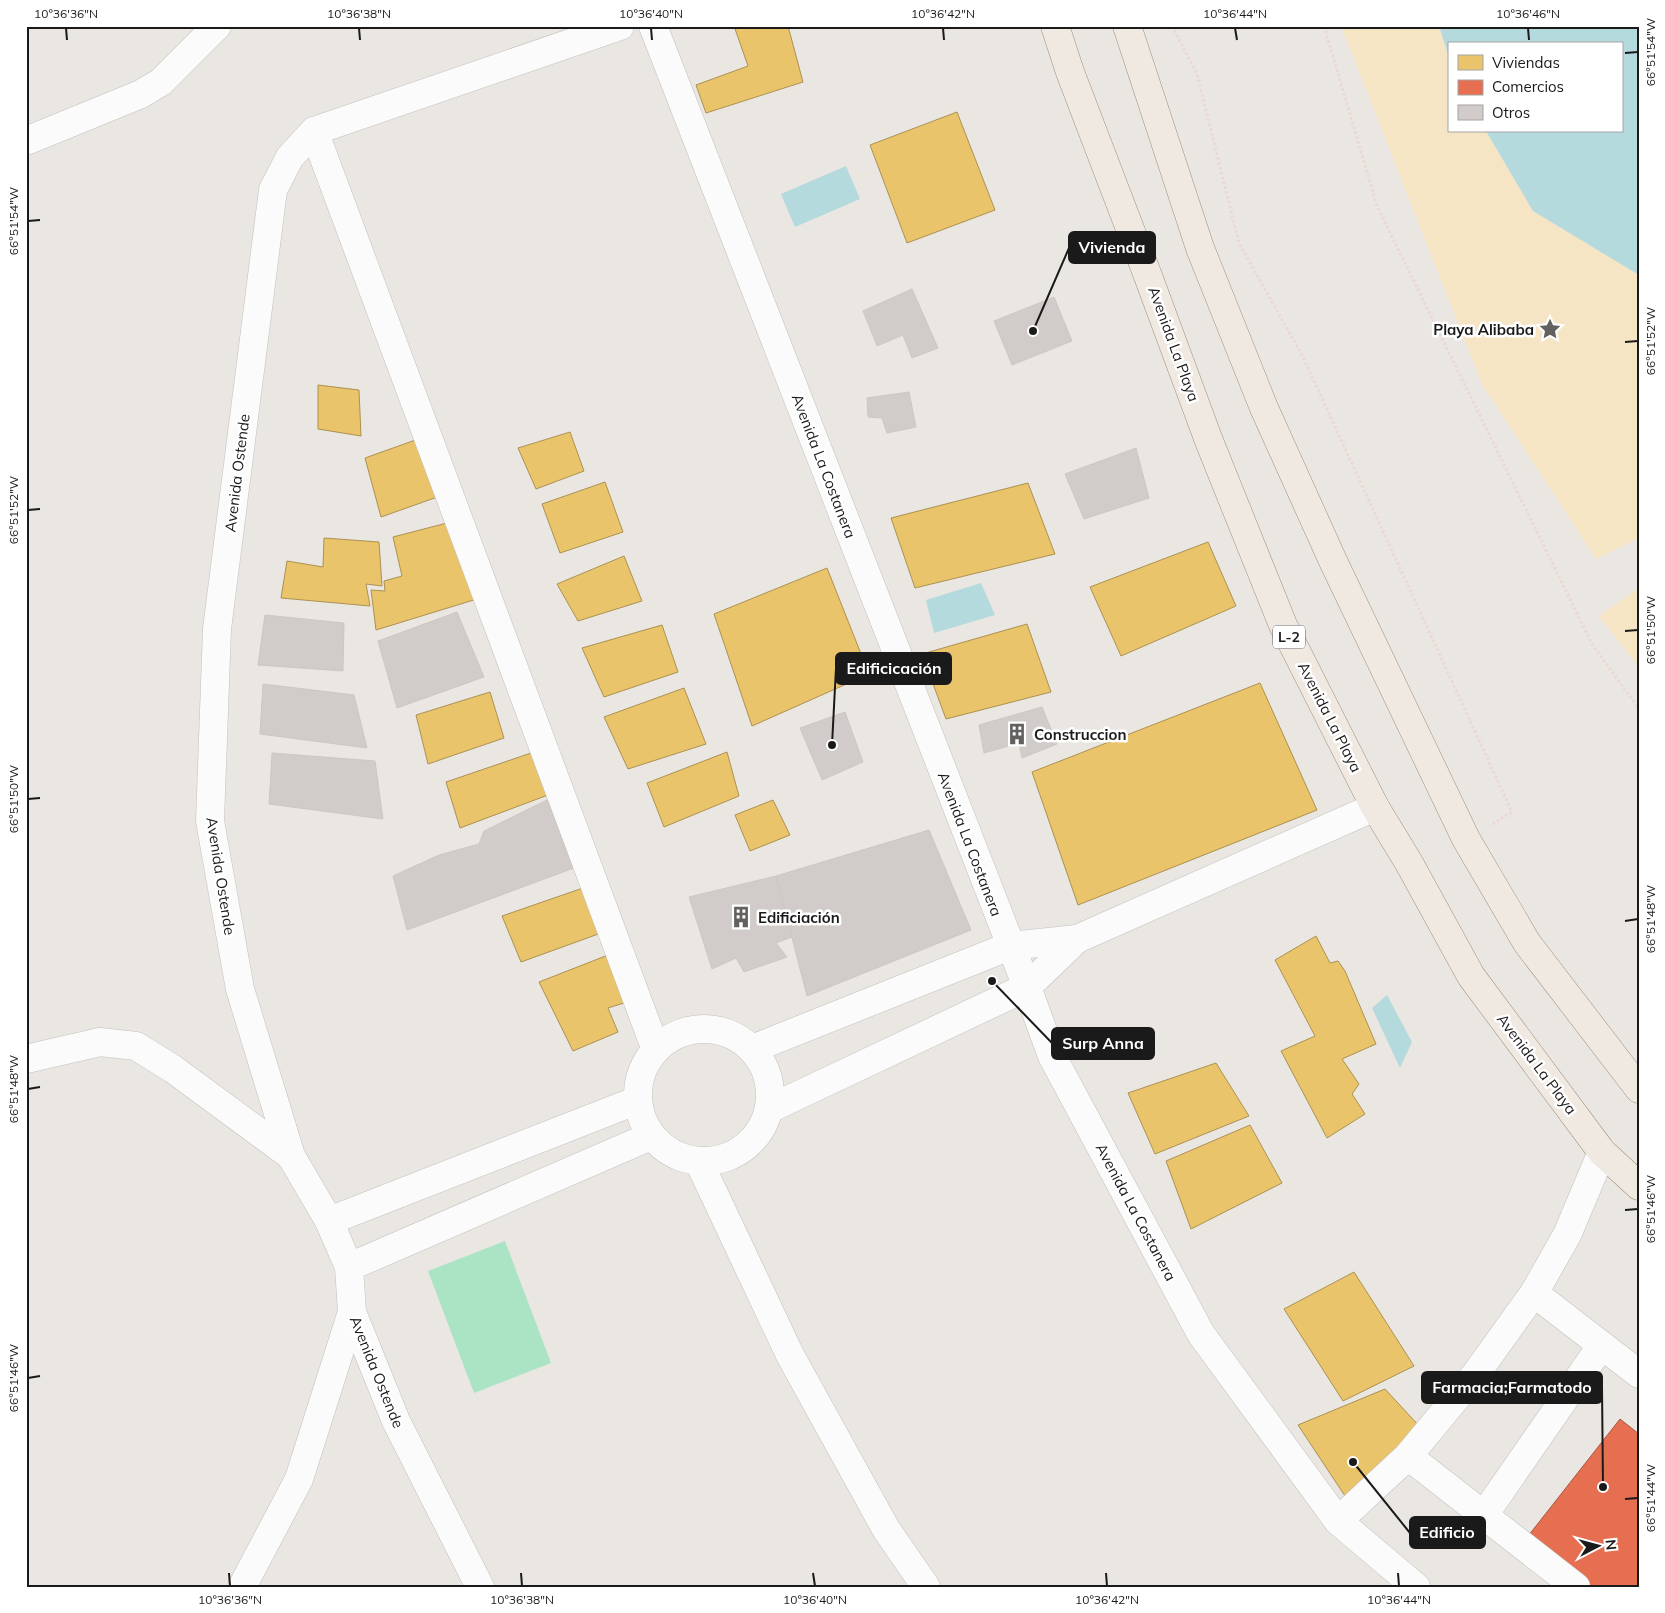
<svg xmlns="http://www.w3.org/2000/svg" width="1665" height="1613" viewBox="0 0 1665 1613" font-family="Mulish,sans-serif">
  <style>
    .sand { fill: #f6e5c4 }
    .pitch { fill: #abe3c5 }
    .water { fill: #b4dade }
    .homes { fill: #e9c46a; stroke: #ab9152 }
    .shops { fill: #e76f51; stroke: #aa5640 }
    .building { fill: #d1ccc9; stroke: #cdc7c4 }
    .lines { fill: none; stroke-linecap: round; stroke-linejoin: round }
    .minor-casing { stroke: #c2c0be; stroke-width: 29 }
    .major-casing { stroke: #9f9180; stroke-width: 29 }
    .path { stroke: #ead7d6; stroke-width: 3; stroke-dasharray: 2.5 2.5; stroke-linecap: butt }
    .minor { stroke: #fcfbfb; stroke-width: 28 }
    .major { stroke: #f0e9e1; stroke-width: 28 }
    .ticks { fill: none; stroke: #1a1a1a; stroke-width: 2 }
    .labels { text-anchor: middle; dominant-baseline: central; stroke-width: 5; stroke-linejoin: round; paint-order: stroke }
    .shield { fill: #fff; stroke: #5f5f5f; stroke-width: 1 }
    .shield-label { font-size: 14px; font-weight: bold; fill: #1a1a1a }
    .poi-label { font-size: 15px; font-weight: bold; fill: #1a1a1a; stroke: #fff; text-anchor: start }
    .street-label { font-size: 15px; fill: #1a1a1a; stroke: #fff }
    .leader { fill: none; stroke: #1a1a1a; stroke-width: 2 }
    .callout-dot { fill: #1a1a1a; stroke: #fff; stroke-width: 2 }
    .callout { fill: #1a1a1a; stroke: #1a1a1a; stroke-width: 2 }
    .callout-label { font-size: 16px; text-anchor: middle; font-weight: bold; fill: #fff }
    .neatline { fill: none; stroke: #1a1a1a; stroke-width: 2 }
    .ticks-label { font-size: 12px; text-anchor: middle; fill: #1a1a1a }
  </style>
  <rect width="100%" height="100%" fill="#eae6e2"/>
  <g class="sand">
    <path d="M1341,26H1439L1449,57V131H1486L1533,211L1639,275V538L1596,559L1482,384Z"/>
    <path d="M1639,588V667L1599,616Z"/>
  </g>
  <path class="pitch" d="M505,1241L551,1363L474,1393L428,1271Z"/>
  <g class="water">
    <path d="M1439,26H1639V275L1533,211L1486,131H1621V44H1449V57Z"/>
    <path d="M846,166L860,199L795,227L781,194Z"/>
    <path d="M981,583L995,615L934,633L926,600Z"/>
    <path d="M1387,995L1412,1042L1400,1068L1372,1008Z"/>
  </g>
  <g class="homes">
    <path d="M734,26H788L803,82L706,113L696,85L748,66Z"/>
    <path d="M957,112L995,210L907,243L870,145Z"/>
    <path d="M318,385L359,390L361,436L318,429Z"/>
    <path d="M570,432L584,471L536,489L518,448Z"/>
    <path d="M421,438L443,495L381,517L365,458Z"/>
    <path d="M605,482L623,532L560,553L542,504Z"/>
    <path d="M1028,483L1055,554L915,588L891,518Z"/>
    <path d="M447,523L477,599L376,630L371,590L385,591L384,581L402,576L393,537Z"/>
    <path d="M324,538L379,542L382,586L366,584L370,606L281,598L287,561L323,567Z"/>
    <path d="M1208,542L1236,606L1121,656L1090,587Z"/>
    <path d="M624,556L642,601L578,621L557,584Z"/>
    <path d="M827,568L869,674L752,726L714,614Z"/>
    <path d="M1027,624L1051,692L946,719L922,654Z"/>
    <path d="M662,625L678,672L604,697L582,648Z"/>
    <path d="M1260,683L1317,810L1078,905L1032,772Z"/>
    <path d="M684,688L706,744L628,769L604,717Z"/>
    <path d="M490,692L504,738L428,764L416,715Z"/>
    <path d="M534,752L548,795L460,828L446,782Z"/>
    <path d="M727,752L739,796L664,827L647,783Z"/>
    <path d="M773,800L790,835L750,851L735,815Z"/>
    <path d="M583,888L601,933L521,962L502,916Z"/>
    <path d="M1316,936L1330,963L1338,961L1345,971L1376,1044L1342,1059L1359,1084L1352,1094L1365,1114L1327,1138L1281,1051L1315,1036L1275,960Z"/>
    <path d="M608,955L627,1002L608,1008L618,1032L573,1051L539,982Z"/>
    <path d="M1216,1063L1249,1116L1155,1154L1128,1093Z"/>
    <path d="M1250,1125L1282,1183L1191,1229L1166,1161Z"/>
    <path d="M1354,1272L1414,1366L1343,1401L1284,1309Z"/>
    <path d="M1385,1389L1421,1428L1345,1496L1298,1425Z"/>
  </g>
  <path class="shops" d="M1620,1419L1639,1434V1583L1635,1587H1591L1525,1540Z"/>
  <g class="building">
    <path d="M912,289L938,348L912,358L903,335L877,346L863,311Z"/>
    <path d="M1054,297L1072,341L1012,365L994,321Z"/>
    <path d="M909,392L916,427L887,433L882,418L868,417L867,398Z"/>
    <path d="M1136,448L1149,498L1084,519L1065,474Z"/>
    <path d="M457,612L484,677L397,708L378,641Z"/>
    <path d="M265,615L344,623L343,671L258,665Z"/>
    <path d="M263,684L354,695L367,748L260,734Z"/>
    <path d="M1042,707L1057,744L1022,758L1019,743L984,753L979,725Z"/>
    <path d="M845,712L863,762L822,780L800,728Z"/>
    <path d="M272,753L375,761L383,819L269,804Z"/>
    <path d="M547,800L574,868L407,930L393,876L439,855L479,844L484,831Z"/>
    <path d="M929,830L971,930L807,996L776,876Z"/>
    <path d="M776,876L792,937L776,943L787,957L744,972L736,958L712,969L689,897Z"/>
  </g>
  <g class="lines">
    <g class="minor-casing">
      <g id="minor">
        <path d="M653,26L1027,987L1052,1056L1201,1334L1338,1521L1416,1587"/>
        <path d="M314,131L656,1050"/>
        <path d="M26,141L141,94L161,82L217,26"/>
        <circle cx="704" cy="1095" r="66"/>
        <path d="M752,1049L1010,946L1077,939L1375,807"/>
        <path d="M26,1059L100,1042L136,1046L173,1069L291,1156"/>
        <path d="M769,1109L1027,987L1077,939"/>
        <path d="M699,1162L790,1355L886,1529L926,1587"/>
        <path d="M329,1221L638,1100"/>
        <path d="M349,1267L651,1136"/>
        <path d="M1534,1293L1639,1374"/>
        <path d="M1408,1456L1576,1587"/>
        <path d="M1484,1515L1601,1346"/>
        <path d="M1338,1521L1408,1456L1475,1375L1534,1293L1567,1235L1602,1152"/>
        <path d="M242,1587L299,1479L352,1312"/>
        <path d="M480,1587L396,1421L352,1312L349,1267L329,1221L291,1156L240,989L210,821L217,629L273,190L290,157L314,131L620,26"/>
      </g>
    </g>
    <g class="major-casing">
      <g id="major">
        <path d="M1055,26L1070,72L1148,276L1209,441L1283,625L1375,807L1409,863L1471,976L1602,1152L1639,1186"/>
        <path d="M1127,26L1200,248L1264,408L1333,561L1466,839L1527,943L1639,1089"/>
      </g>
    </g>
    <g class="path">
      <path d="M1172,26L1197,74L1239,243L1303,357L1512,812L1491,825"/>
      <path d="M1324,26L1377,206L1592,644L1639,709"/>
    </g>
    <use href="#minor" class="minor"/>
    <use href="#major" class="major"/>
  </g>
  <path class="ticks" d="M66,28L67,40M359,28L360,40M651,28L652,40M943,28L944,40M1235,28L1237,40M1528,28L1529,40M1625,53L1638,52M28,221L40,220M1625,342L1638,341M28,510L40,509M1625,631L1638,630M28,799L40,798M1625,921L1638,919M28,1089L40,1087M1625,1210L1638,1209M28,1378L40,1376M1625,1499L1638,1498M229,1573L230,1586M521,1573L522,1586M813,1573L815,1586M1106,1573L1107,1586M1398,1573L1399,1586"/>
  <defs>
    <g id="sight-bare" transform="scale(1.725)"><path d="M0-6L1.8-2.2L6-1.7L2.9 1.2L3.7 5.4L0 3.3L-3.7 5.4L-2.9 1.2L-6-1.7L-1.8-2.2Z" fill="#636160" stroke="#fff" stroke-width="2.5" paint-order="stroke"/></g>
    <g id="building-bare" transform="scale(1.725)"><path d="M-4-6H4V6H1V3H-1V6H-4ZM-2.5-4.3h1.7v1.8h-1.7ZM.8-4.3h1.7v1.8H.8ZM-2.5-1h1.7V.8h-1.7ZM.8-1h1.7V.8H.8Z" fill="#636160" stroke="#fff" stroke-width="2.5" paint-order="stroke"/></g>
  </defs>
  <g fill-rule="evenodd">
    <use href="#sight-bare" x="1550" y="329"/>
    <use href="#building-bare" x="1017" y="734"/>
    <use href="#building-bare" x="741" y="917"/>
  </g>
  <g class="labels">
    <rect class="shield" x="1273" y="625.5" width="32" height="23" rx="4"/>
    <g class="shield-label">
      <text x="1289" y="637">L-2</text>
    </g>
    <g class="poi-label">
      <text x="1534" y="329" text-anchor="end">Playa Alibaba</text>
      <text x="1034" y="734">Construccion</text>
      <text x="758" y="917">Edificiación</text>
    </g>
    <g class="street-label">
      <text transform="translate(1174 344) rotate(70)">Avenida La Playa</text>
      <text transform="translate(824 466) rotate(69)">Avenida La Costanera</text>
      <text transform="translate(237 473) rotate(-83)">Avenida Ostende</text>
      <text transform="translate(1330 717) rotate(63)">Avenida La Playa</text>
      <text transform="translate(970 844) rotate(69)">Avenida La Costanera</text>
      <text transform="translate(221 876) rotate(81)">Avenida Ostende</text>
      <text transform="translate(1537 1064) rotate(53)">Avenida La Playa</text>
      <text transform="translate(1136 1212) rotate(62)">Avenida La Costanera</text>
      <text transform="translate(377 1372) rotate(68)">Avenida Ostende</text>
    </g>
  </g>
  <path class="leader" d="M1033 331L1069 248M832 745L836 668M992 981L1052 1043M1603 1487L1602 1387M1353 1462L1410 1533"/>
  <g class="callout-dot">
    <circle cx="1033" cy="331" r="5"/>
    <circle cx="832" cy="745" r="5"/>
    <circle cx="992" cy="981" r="5"/>
    <circle cx="1603" cy="1487" r="5"/>
    <circle cx="1353" cy="1462" r="5"/>
  </g>
  <g class="callout">
    <rect x="1069" y="232" width="86" height="31" rx="5"/>
    <rect x="836" y="653" width="115" height="31" rx="5"/>
    <rect x="1052" y="1028" width="102" height="31" rx="5"/>
    <rect x="1422" y="1372" width="180" height="31" rx="5"/>
    <rect x="1410" y="1517" width="75" height="31" rx="5"/>
  </g>
  <g class="callout-label">
    <text x="1112" y="253">Vivienda</text>
    <text x="894" y="674">Edificicación</text>
    <text x="1103" y="1049">Surp Anna</text>
    <text x="1512" y="1393">Farmacia;Farmatodo</text>
    <text x="1447" y="1538">Edificio</text>
  </g>
  <rect width="1665" height="1613" fill="none" stroke="#ffffff" stroke-width="55"/>
  <rect x="1448" y="42" width="175" height="90" fill="#ffffff" stroke="#a3a3a3"/>
  <rect x="1458" y="55" width="25" height="15" fill="#e9c46a" stroke="#a3a3a3"/>
  <text x="1492" y="68" font-size="15" fill="#1a1a1a">Viviendas</text>
  <rect x="1458" y="80" width="25" height="15" fill="#e76f51" stroke="#a3a3a3"/>
  <text x="1492" y="92" font-size="15" fill="#1a1a1a">Comercios</text>
  <rect x="1458" y="105" width="25" height="15" fill="#d1ccc9" stroke="#a3a3a3"/>
  <text x="1492" y="118" font-size="15" fill="#1a1a1a">Otros</text>
  <g transform="translate(1598 1546) rotate(84)" stroke="#ffffff" stroke-width="4" paint-order="stroke">
  <path d="M0-4L9 19L0 12L-9 19Z" fill="#1a1a1a"/>
  <text y="-8" font-size="14" font-weight="bold" text-anchor="middle" fill="#1a1a1a">N</text>
  </g>
  <rect x="28" y="28" width="1610" height="1558" class="neatline"/>
  <g class="ticks-label">
    <text x="66" y="18">10°36'36"N</text>
    <text x="359" y="18">10°36'38"N</text>
    <text x="651" y="18">10°36'40"N</text>
    <text x="943" y="18">10°36'42"N</text>
    <text x="1235" y="18">10°36'44"N</text>
    <text x="1528" y="18">10°36'46"N</text>
    <text transform="translate(1651 52) rotate(-90)" y="4">66°51'54"W</text>
    <text transform="translate(14 221) rotate(-90)" y="4">66°51'54"W</text>
    <text transform="translate(1651 341) rotate(-90)" y="4">66°51'52"W</text>
    <text transform="translate(14 510) rotate(-90)" y="4">66°51'52"W</text>
    <text transform="translate(1651 630) rotate(-90)" y="4">66°51'50"W</text>
    <text transform="translate(14 799) rotate(-90)" y="4">66°51'50"W</text>
    <text transform="translate(1651 919) rotate(-90)" y="4">66°51'48"W</text>
    <text transform="translate(14 1089) rotate(-90)" y="4">66°51'48"W</text>
    <text transform="translate(1651 1209) rotate(-90)" y="4">66°51'46"W</text>
    <text transform="translate(14 1378) rotate(-90)" y="4">66°51'46"W</text>
    <text transform="translate(1651 1498) rotate(-90)" y="4">66°51'44"W</text>
    <text x="230" y="1604">10°36'36"N</text>
    <text x="522" y="1604">10°36'38"N</text>
    <text x="815" y="1604">10°36'40"N</text>
    <text x="1107" y="1604">10°36'42"N</text>
    <text x="1399" y="1604">10°36'44"N</text>
  </g>
</svg>
